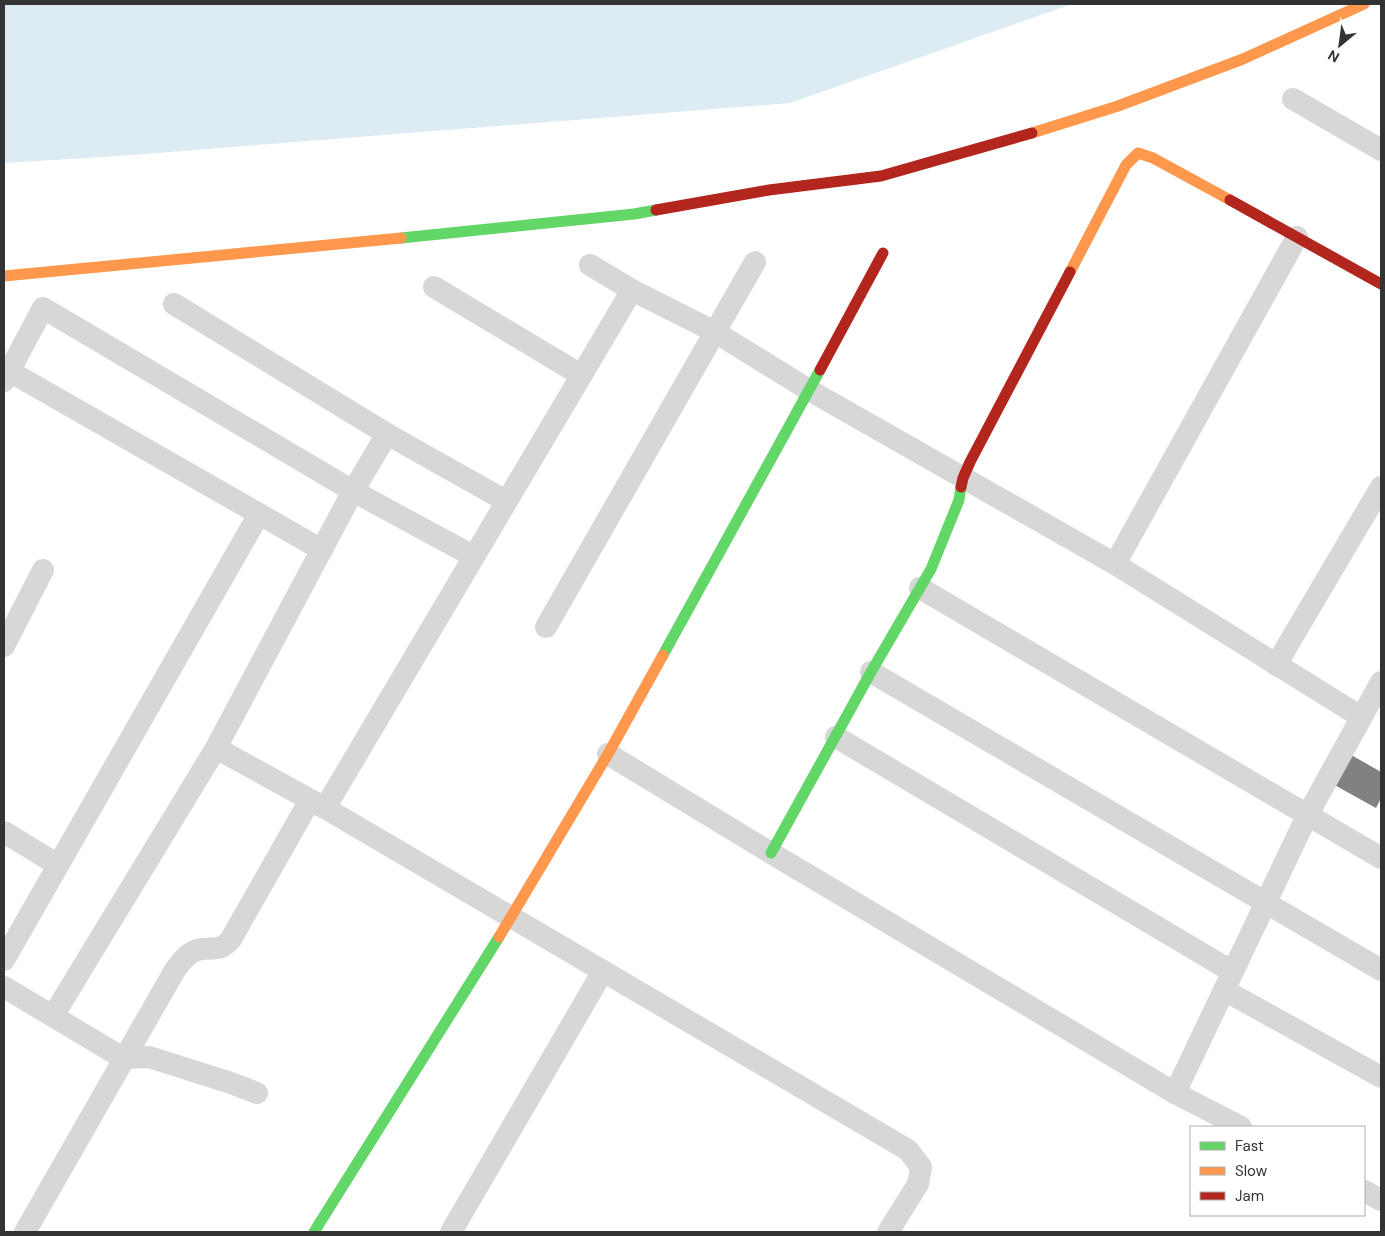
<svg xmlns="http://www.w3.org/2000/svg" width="1385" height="1236" viewBox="0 0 1385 1236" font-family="'DM Sans',sans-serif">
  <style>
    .water { fill: #ddebf3 }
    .building { fill: #818181 }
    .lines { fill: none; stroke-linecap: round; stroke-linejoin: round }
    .street { stroke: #d7d7d7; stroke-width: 22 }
    .fast { stroke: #63d668; stroke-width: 11 }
    .slow { stroke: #ff974d; stroke-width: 11 }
    .jam { stroke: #b3261e; stroke-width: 11 }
  </style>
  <rect width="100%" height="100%" fill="#fff"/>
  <path class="water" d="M4,4H1072L790,103L119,156L4,163Z"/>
  <path class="building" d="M1346,752L1381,772V798L1376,808L1329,782Z"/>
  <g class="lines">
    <g class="street">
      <path d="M1293,99L1381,150"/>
      <path d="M590,265L632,290L715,332L809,390L1115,564L1361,717"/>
      <path d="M434,287L581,375"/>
      <path d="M174,304L387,434L506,501"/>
      <path d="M9,371L322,550"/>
      <path d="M4,381L43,308L353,491L473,556"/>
      <path d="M1115,564L1297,237"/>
      <path d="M920,588L1381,858"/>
      <path d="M546,627L755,262"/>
      <path d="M4,646L43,570"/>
      <path d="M1276,665L1381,487"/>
      <path d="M871,672L1381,970"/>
      <path d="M836,737L1233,972"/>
      <path d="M216,748L325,808L908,1150L921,1167L918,1184L888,1232"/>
      <path d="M608,754L771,853L1175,1093L1241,1127"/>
      <path d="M325,808L632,290"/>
      <path d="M4,832L58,865"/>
      <path d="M4,960L259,514"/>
      <path d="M4,987L123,1058L149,1057L231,1083L257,1093"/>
      <path d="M1224,990L1381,1077"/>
      <path d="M53,1016L216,748L353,491L387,434"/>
      <path d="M1175,1093L1307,816L1381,682"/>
      <path d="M1364,1191L1381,1200"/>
      <path d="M25,1232L175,970C181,961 190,950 202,949C217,947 220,952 231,939L310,800"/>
      <path d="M451,1232L603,971"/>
    </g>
    <g class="fast">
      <path d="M401,238L634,214L656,210"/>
      <path d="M663,655L820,370"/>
      <path d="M771,853L871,672L931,569L959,500L961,487"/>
      <path d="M314,1232L499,937"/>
    </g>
    <g class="slow">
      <path d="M1032,133L1118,106L1243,59L1364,4"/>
      <path d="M1070,272L1126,165L1138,153L1153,158L1230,200"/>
      <path d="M4,276L401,238"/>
      <path d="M499,937L608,754L663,655"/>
    </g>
    <g class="jam">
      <path d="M1230,200L1381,284"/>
      <path d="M656,210L769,190L881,176L1032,133"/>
      <path d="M820,370L883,253"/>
      <path d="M961,487L963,478L970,462L1070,272"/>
    </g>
  </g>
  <rect width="1385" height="1236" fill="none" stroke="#333333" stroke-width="10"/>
  <rect x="1190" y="1126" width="175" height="90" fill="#ffffff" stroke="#adadad"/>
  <rect x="1200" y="1142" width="25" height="8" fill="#63d668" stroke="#adadad"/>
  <text x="1235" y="1151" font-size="15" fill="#333333">Fast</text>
  <rect x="1200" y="1167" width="25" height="8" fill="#ff974d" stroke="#adadad"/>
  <text x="1235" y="1176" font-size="15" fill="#333333">Slow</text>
  <rect x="1200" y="1192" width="25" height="8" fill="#b3261e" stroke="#adadad"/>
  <text x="1235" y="1201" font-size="15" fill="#333333">Jam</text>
  <g transform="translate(1340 45) rotate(209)" stroke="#ffffff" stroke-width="4" paint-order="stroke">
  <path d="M0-4L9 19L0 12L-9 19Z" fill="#333333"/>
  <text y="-8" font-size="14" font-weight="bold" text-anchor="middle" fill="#333333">N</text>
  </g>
</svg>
